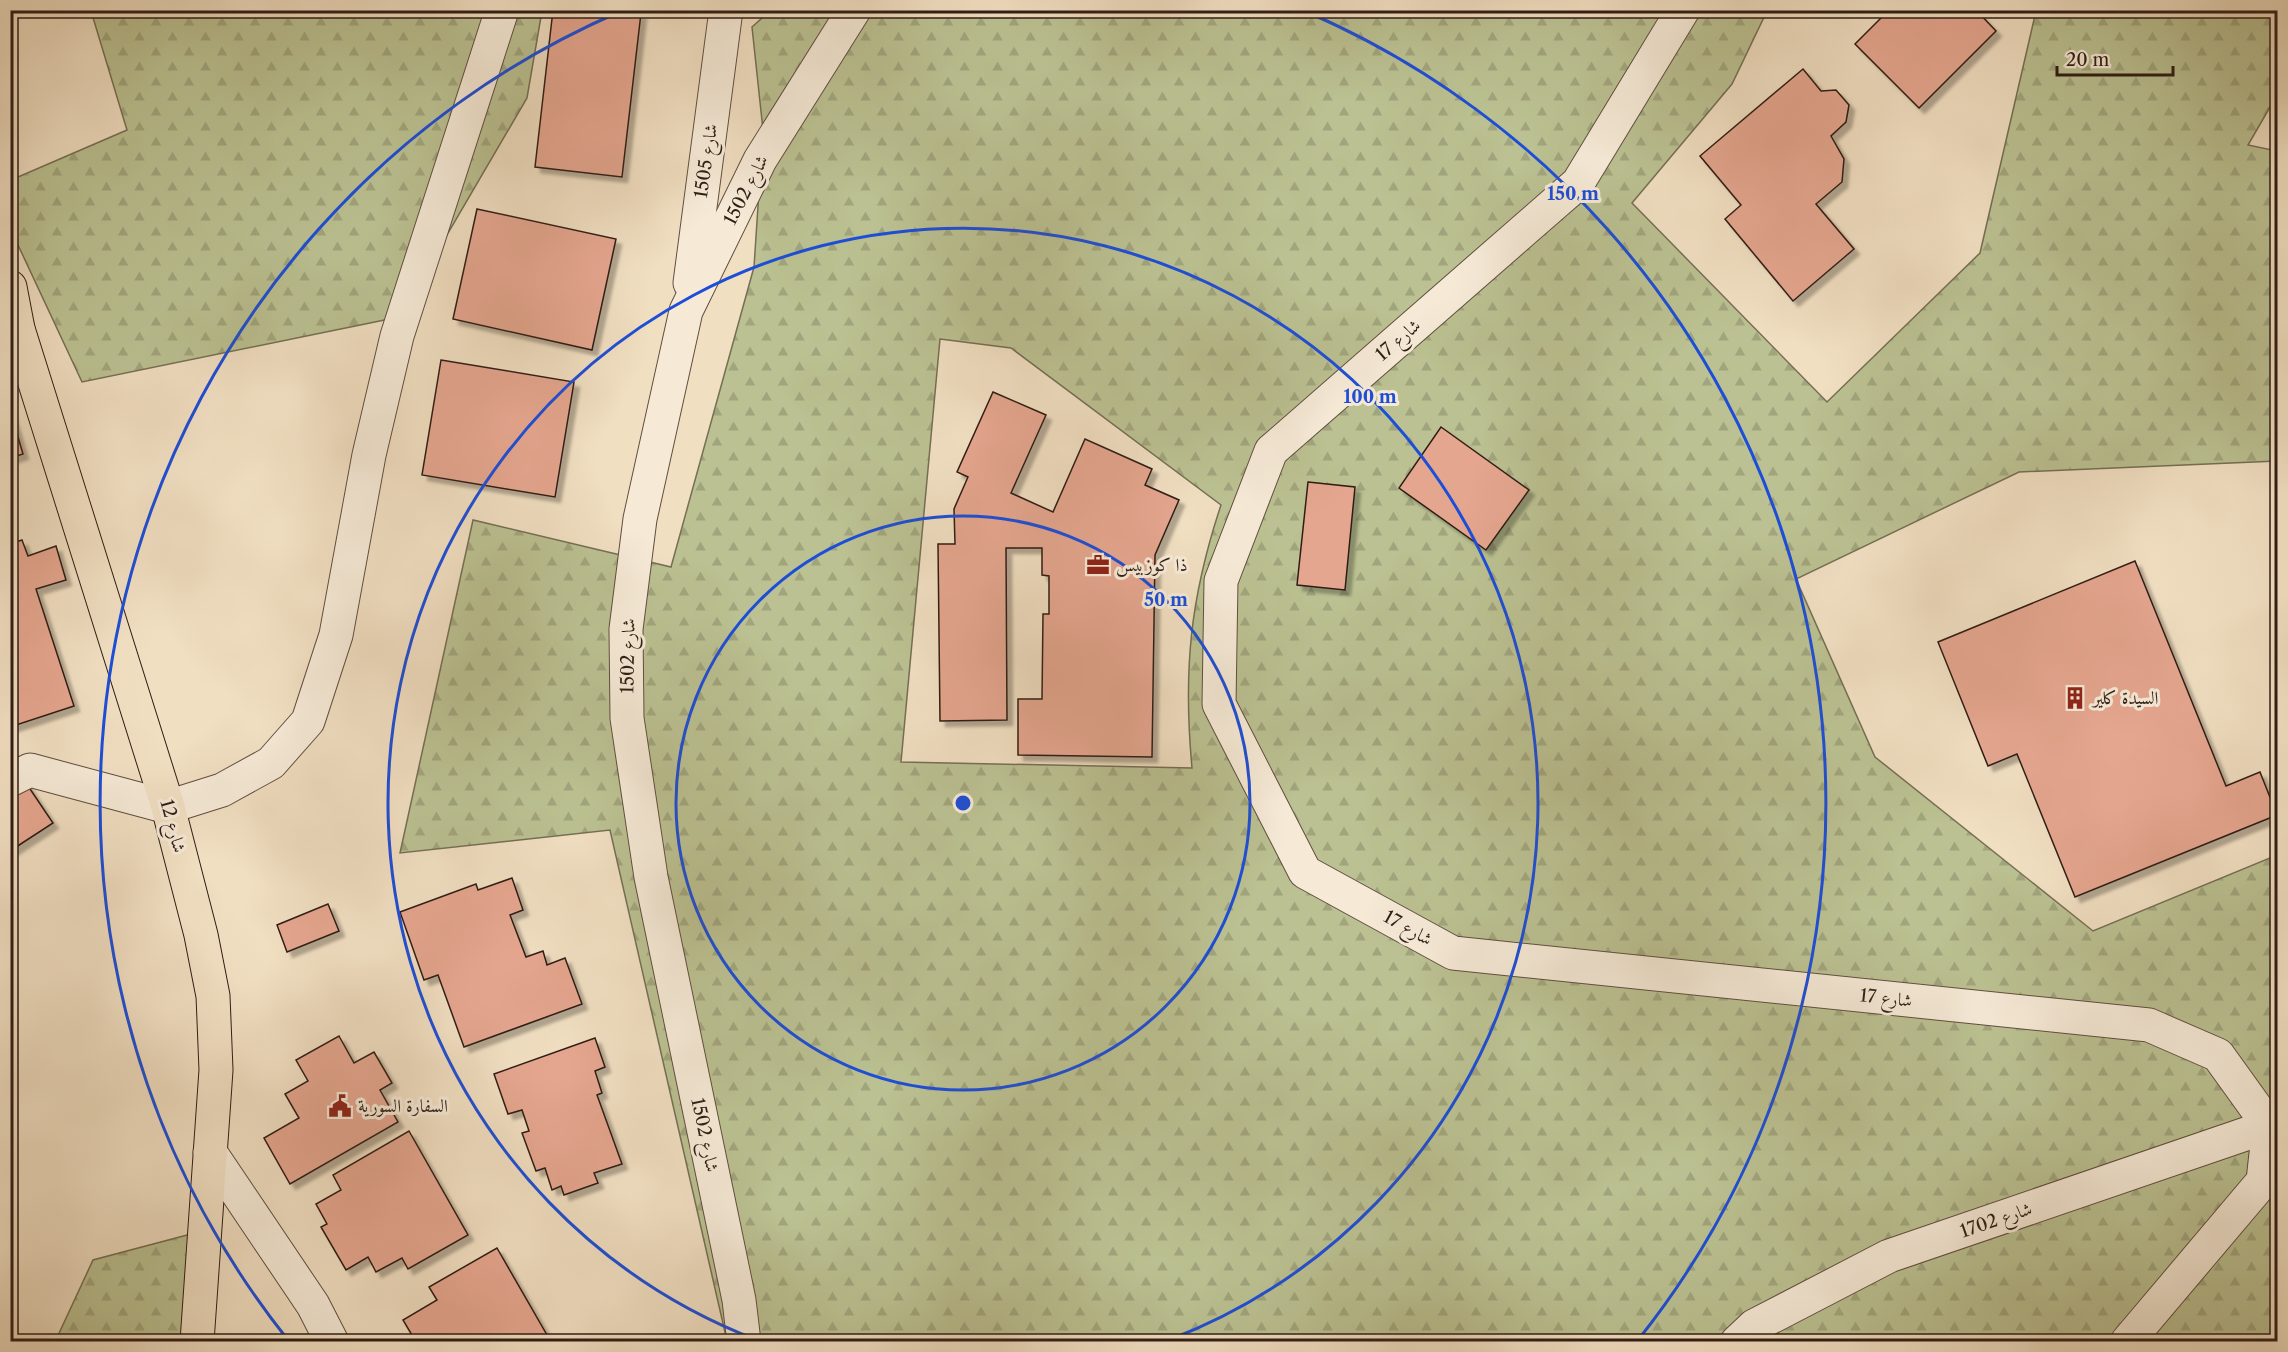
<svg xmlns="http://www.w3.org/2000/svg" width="2288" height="1352" viewBox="0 0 2288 1352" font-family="'Libre Caslon Text',Amiri,serif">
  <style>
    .forest { fill: url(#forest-firs); stroke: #756f54; stroke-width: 1.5; fill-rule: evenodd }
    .building { fill: #e5a68f; stroke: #2f1d15; stroke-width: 1.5; filter: url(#shadow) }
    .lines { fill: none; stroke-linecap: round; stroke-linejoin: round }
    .minor-casing { stroke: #604e40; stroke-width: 35 }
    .major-casing { stroke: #2f1d15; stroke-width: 35 }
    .highway-casing { stroke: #2f1d15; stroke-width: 35 }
    .minor { stroke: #f6ead7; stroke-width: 33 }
    .major { stroke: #f1dfc2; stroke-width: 33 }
    .highway { stroke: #f1dfc2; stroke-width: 33 }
    .ring { fill: none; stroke: #1d4ed8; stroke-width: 3 }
    .labels { text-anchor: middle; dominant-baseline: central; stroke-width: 6; stroke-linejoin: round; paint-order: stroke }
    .street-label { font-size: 18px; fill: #2f1d15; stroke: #f6ead7 }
    .poi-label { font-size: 18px; fill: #2f1d15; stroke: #f6ead7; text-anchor: start }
    .centre { fill: #1d4ed8; stroke: #f6ead7; stroke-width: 3 }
    .ring-label { font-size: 18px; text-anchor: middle; font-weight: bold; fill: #1d4ed8; stroke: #f6ead7; stroke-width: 6; stroke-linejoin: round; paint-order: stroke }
  </style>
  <defs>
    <pattern id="forest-firs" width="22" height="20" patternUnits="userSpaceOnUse" patternTransform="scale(1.5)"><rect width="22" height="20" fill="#bbc192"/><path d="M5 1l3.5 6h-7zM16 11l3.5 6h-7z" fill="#a1a57d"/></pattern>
    <filter id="shadow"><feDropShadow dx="5.5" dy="5.5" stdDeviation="1.5" flood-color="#0004"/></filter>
  </defs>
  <rect width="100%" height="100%" fill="#f1dfc2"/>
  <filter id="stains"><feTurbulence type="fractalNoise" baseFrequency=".00333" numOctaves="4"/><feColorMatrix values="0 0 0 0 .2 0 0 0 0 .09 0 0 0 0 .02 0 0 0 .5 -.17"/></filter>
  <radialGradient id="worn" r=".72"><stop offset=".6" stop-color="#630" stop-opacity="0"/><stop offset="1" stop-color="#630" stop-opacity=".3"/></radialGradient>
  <g class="forest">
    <path d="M91,11H542L527,98L399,317L82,382L11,230V180L127,130Z"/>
    <path d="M770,11H1767L1732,84L1632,203L1827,402L1980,253L2036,11H2277V95L2248,145L2277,151V461L2019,472L1796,579L1875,757L2093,931L2277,855V1341H727L610,830L400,853L473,520L671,567L754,267L763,130L752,27ZM940,339L1011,348L1221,505C1190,598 1183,671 1192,768L901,762Z"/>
    <path d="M206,1230L201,1341L55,1342L93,1260Z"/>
  </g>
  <g class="building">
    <path d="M553,10L641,13L622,177L535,167Z"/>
    <path d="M1889,10H1976L1996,31L1919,108L1855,44Z"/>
    <path d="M1803,69L1821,91L1836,90L1849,105L1846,122L1831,136L1844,159L1842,182L1816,204L1854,249L1793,301L1725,219L1741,205L1700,156Z"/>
    <path d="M477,209L616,239L592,350L453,319Z"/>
    <path d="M441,360L574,382L555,497L422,475Z"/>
    <path d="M993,392L1046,415L1011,493L1053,512L1085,439L1152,469L1145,485L1179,500L1155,555L1152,757L1018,755V699H1042L1043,614H1049V576L1042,575V548H1006L1007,720L940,721L938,544H955L954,509L968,477L957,472Z"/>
    <path d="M10,410L23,454L10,458Z"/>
    <path d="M1441,427L1529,490L1486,550L1399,488Z"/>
    <path d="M1308,482L1355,487L1345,590L1297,585Z"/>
    <path d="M22,540L28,556L56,546L66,580L36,589L74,706L10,727V544Z"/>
    <path d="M2135,561L2226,786L2260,772L2277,815L2075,897L2017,754L1988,766L1938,642Z"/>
    <path d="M24,780L53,823L10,851V789Z"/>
    <path d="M512,878L523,910L510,915L526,957L543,951L547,965L565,958L582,1004L464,1047L438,975L424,980L400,912L476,884L478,890Z"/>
    <path d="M328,904L339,931L287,952L277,925Z"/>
    <path d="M339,1036L354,1063L374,1052L392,1083L380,1090L398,1122L290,1184L264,1138L299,1118L285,1094L308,1081L296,1060Z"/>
    <path d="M595,1038L605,1067L595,1071L602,1093L597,1095L622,1164L594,1173L598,1183L564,1195L561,1186L552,1190L545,1168L536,1171L522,1133L529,1131L522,1110L508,1114L494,1074Z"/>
    <path d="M409,1131L468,1235L408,1269L402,1258L376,1272L368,1257L346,1270L321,1227L327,1224L316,1204L341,1190L333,1175Z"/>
    <path d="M497,1248L547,1335L537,1342H416L403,1320L437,1300L429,1287Z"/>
  </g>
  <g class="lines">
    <g class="minor-casing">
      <g id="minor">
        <path d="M1683,10L1578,183L1271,451L1221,581L1219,704L1305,872L1453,953L2149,1025L2218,1055L2269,1126L2263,1181L2127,1342"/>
        <path d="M690,283L726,10"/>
        <path d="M10,780L30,770L168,807L222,790L271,763L308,721L336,635L369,455L397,336L502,10"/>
        <path d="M210,1152L313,1305L332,1342"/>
        <path d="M744,1342L739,1300L651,877L627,718L626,629L640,519L686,311L760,160L854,10"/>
        <path d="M1737,1342L1754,1326L1889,1256L2269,1126"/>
      </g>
    </g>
    <g class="major-casing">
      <path id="major" d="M18,329L168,807L201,935L213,996L216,1070L197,1342"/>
    </g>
    <g class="highway-casing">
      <path id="highway" d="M10,287L18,329"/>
    </g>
    <use href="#minor" class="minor"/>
    <use href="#major" class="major"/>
    <use href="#highway" class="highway"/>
  </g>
  <g class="ring">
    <circle cx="963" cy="803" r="287"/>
    <path d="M757 1340A575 575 0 1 1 1169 1340"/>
    <path d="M288 1340A862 862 0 0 1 619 12M1307 12A862 862 0 0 1 1638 1340"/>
  </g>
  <defs>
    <g id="office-bare" transform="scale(1.8)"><path d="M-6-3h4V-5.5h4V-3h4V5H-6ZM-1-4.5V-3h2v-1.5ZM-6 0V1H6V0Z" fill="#8f2418" stroke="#f6ead7" stroke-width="2.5" paint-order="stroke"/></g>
    <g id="building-bare" transform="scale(1.8)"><path d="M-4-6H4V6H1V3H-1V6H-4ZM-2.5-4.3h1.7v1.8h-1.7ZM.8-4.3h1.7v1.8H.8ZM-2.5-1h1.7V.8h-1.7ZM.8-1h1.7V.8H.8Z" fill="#8f2418" stroke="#f6ead7" stroke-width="2.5" paint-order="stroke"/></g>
    <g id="civic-bare" transform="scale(1.8)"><path d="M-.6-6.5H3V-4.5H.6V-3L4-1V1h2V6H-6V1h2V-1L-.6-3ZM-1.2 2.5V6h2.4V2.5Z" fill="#8f2418" stroke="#f6ead7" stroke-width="2.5" paint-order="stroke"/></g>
  </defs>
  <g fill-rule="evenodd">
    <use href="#office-bare" x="1098" y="565"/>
    <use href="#building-bare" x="2075" y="698"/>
    <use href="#civic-bare" x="340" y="1106"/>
  </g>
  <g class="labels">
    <g class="street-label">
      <text transform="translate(706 161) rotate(-82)">شارع 1505</text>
      <text transform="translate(746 190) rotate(-63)">شارع 1502</text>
      <text transform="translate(1398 340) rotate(-41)">شارع 17</text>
      <text transform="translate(628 656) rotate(-89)">شارع 1502</text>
      <text transform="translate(173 826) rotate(75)">شارع 12</text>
      <text transform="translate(1408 928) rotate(29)">شارع 17</text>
      <text transform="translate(1886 998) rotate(6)">شارع 17</text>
      <text transform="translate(705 1135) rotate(78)">شارع 1502</text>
      <text transform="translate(1996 1220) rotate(-19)">شارع 1702</text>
    </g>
    <g class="poi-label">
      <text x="1116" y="565">ذا كوزبيس</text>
      <text x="2093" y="698">السيدة كلير</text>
      <text x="358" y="1106">السفارة السورية</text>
    </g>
  </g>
  <circle cx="963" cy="803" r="9" class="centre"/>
  <g class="ring-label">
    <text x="1573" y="200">150 m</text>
    <text x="1370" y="403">100 m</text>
    <text x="1166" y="606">50 m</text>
  </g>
  <rect width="2288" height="1352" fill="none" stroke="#f1dfc2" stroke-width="36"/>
  <rect x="12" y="12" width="2264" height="1328" fill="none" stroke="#2f1d15" stroke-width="3"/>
  <rect x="18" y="18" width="2252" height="1316" fill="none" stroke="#2f1d15" stroke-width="1.5"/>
  <path d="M2057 66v9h116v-9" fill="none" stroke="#2f1d15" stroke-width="3"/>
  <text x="2066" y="66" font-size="18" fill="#2f1d15" stroke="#f6ead7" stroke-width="4.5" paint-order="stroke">20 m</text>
  <rect width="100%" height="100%" filter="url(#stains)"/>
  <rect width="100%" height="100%" fill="url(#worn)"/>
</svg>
